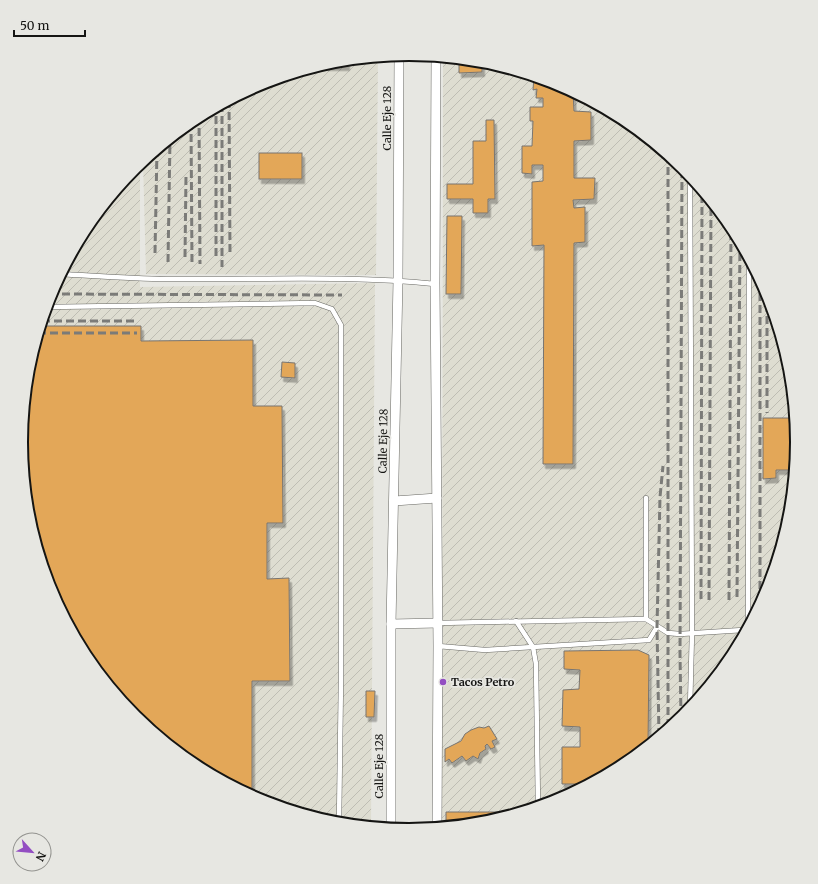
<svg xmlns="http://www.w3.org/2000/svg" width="818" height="884" viewBox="0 0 818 884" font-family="Merriweather,serif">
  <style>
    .industrial { fill: url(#industrial-furrows) }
    .building { fill: #e3a759; stroke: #787571; filter: url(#shadow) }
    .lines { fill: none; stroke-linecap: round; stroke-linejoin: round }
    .service-casing { stroke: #686863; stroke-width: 5.5 }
    .minor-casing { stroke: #686863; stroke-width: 10 }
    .service { stroke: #fff; stroke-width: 4.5 }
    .minor { stroke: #fff; stroke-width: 9 }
    .rail { stroke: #7b7b78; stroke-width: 3; stroke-dasharray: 8 4; stroke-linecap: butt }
    .poi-dot { fill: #934ec2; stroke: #e7e7e2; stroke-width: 1.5 }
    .labels { text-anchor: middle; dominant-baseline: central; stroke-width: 3.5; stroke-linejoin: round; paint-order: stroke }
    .street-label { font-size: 11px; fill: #151513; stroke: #e7e7e2 }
    .poi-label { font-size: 11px; font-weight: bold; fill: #151513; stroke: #e7e7e2; text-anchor: start }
    .rim { fill: none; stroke: #151513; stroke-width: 2 }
  </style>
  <defs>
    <pattern id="industrial-furrows" width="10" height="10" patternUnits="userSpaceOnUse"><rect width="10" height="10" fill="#deddd1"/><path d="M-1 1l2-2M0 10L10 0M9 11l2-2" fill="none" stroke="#bebdb3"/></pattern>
    <filter id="shadow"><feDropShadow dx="2.5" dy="4.5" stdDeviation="0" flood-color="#0004"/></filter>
  </defs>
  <rect width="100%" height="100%" fill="#e7e7e2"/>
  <g class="industrial">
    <path d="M378,57L376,275L146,274L143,160L194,119L261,83L334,61Z"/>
    <path d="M443,57L485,62L558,84L625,120L684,168L732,227L768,294L790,367L797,442L789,518L767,591L731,658L683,717L624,765L557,801L484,823L442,827Z"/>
    <path d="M140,163V287L375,283L371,826L333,822L260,800L193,764L134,716L86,657L50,590L28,517L21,442L29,366L51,293L87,226L135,167Z"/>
  </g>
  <g class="building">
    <path d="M347,60V66H325V64L334,61Z"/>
    <path d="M482,61V72L459,73V62Z"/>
    <path d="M534,76L558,84L573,92L574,111L591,112V140L574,141V178H595L594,199L573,200L574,208L585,207V242L574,243L573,464H543L544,245L532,246V182L543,181V165H532V174L522,173V146H532L533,121H530V107H543V98H536L537,89L533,90Z"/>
    <path d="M486,120H494L495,199H488V213H473V199H447V184H473V141H486Z"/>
    <rect x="259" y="153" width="43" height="26"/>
    <path d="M447,216H462L461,294H446Z"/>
    <path d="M41,326H141V341L253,340V406H282L283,523H267V579L289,578L290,681H252V796L193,764L134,716L86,657L50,590L28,517L21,442L29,366Z"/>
    <path d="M282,362L295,363V378L281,377Z"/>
    <path d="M763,418H795L797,442L794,470H776V478L763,479Z"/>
    <path d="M638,650L649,655L648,745L624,765L579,789V784H562V747H580V727L562,726L563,690L579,689L580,670L564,669V651Z"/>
    <path d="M725,657H732L725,666Z"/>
    <path d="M366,691H375L374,717H366Z"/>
    <path d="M489,726L497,739L492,741L495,747L491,749L487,744L485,746L486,749L480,753L478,759L473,756L466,761L462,756L452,763L449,759L445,762V749L461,741L465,734L471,730L479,727L484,728Z"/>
    <path d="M446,812H514L515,813L484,823L446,826Z"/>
  </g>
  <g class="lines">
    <g class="service-casing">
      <g id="service">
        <path d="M690,175L692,633L690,708"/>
        <path d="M61,274C96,276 132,279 167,279C257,280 346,275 435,284"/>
        <path d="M47,307L315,303L332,309L341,325V679L339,823"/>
        <path d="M646,498V619"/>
        <path d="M516,621L533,647L536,664L538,806"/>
        <path d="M438,623L646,619L668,633L680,634L743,630L748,627"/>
        <path d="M748,626L749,258"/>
        <path d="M438,646L485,650L649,640L657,627"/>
      </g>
    </g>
    <g class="minor-casing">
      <g id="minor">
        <path d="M436,57L435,284L438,646L437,827"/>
        <path d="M394,501L437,498"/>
        <path d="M391,624L438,623"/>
        <path d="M391,828V624L398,280L399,55"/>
      </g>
    </g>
    <use href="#service" class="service"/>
    <use href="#minor" class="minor"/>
    <g class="rail">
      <path d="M229,100L230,255"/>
      <path d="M222,104V267"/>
      <path d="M199,116L200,264"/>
      <path d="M191,122L192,264"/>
      <path d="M668,155V729"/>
      <path d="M155,253L157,149"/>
      <path d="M216,256V108"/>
      <path d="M185,257L186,174"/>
      <path d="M168,262L170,139"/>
      <path d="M767,292V413"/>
      <path d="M50,294L342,295"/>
      <path d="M42,321H137"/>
      <path d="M38,333H137"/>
      <path d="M760,589V279"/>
      <path d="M737,597L740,241"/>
      <path d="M701,599L702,191"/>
      <path d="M709,600L711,201"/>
      <path d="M729,600L731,226"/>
      <path d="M681,718L680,654L682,166"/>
      <path d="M659,736L657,627L660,497L663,466"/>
    </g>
  </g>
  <circle class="poi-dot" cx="443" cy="682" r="4"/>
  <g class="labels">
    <g class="street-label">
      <text transform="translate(387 118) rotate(-90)">Calle Eje 128</text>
      <text transform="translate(383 441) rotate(-89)">Calle Eje 128</text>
      <text transform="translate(379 766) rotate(-90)">Calle Eje 128</text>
    </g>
    <g class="poi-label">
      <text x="451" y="682">Tacos Petro</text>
    </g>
  </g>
  <path d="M0 0H818V884H0ZM28 442a381 381 0 1 1 762 0a381 381 0 1 1-762 0Z" fill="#e7e7e2" fill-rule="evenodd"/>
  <path class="rim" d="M28 442a381 381 0 1 1 762 0a381 381 0 1 1-762 0Z"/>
  <g transform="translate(32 852) rotate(117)"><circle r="19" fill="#e7e7e2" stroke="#93938f"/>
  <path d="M0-3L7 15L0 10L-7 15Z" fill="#934ec2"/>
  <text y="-6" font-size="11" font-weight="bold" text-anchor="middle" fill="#151513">N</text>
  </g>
  <path d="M14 30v6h71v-6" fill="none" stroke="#151513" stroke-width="2"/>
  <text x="20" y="30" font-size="12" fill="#151513" stroke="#e7e7e2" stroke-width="3" paint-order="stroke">50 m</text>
</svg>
